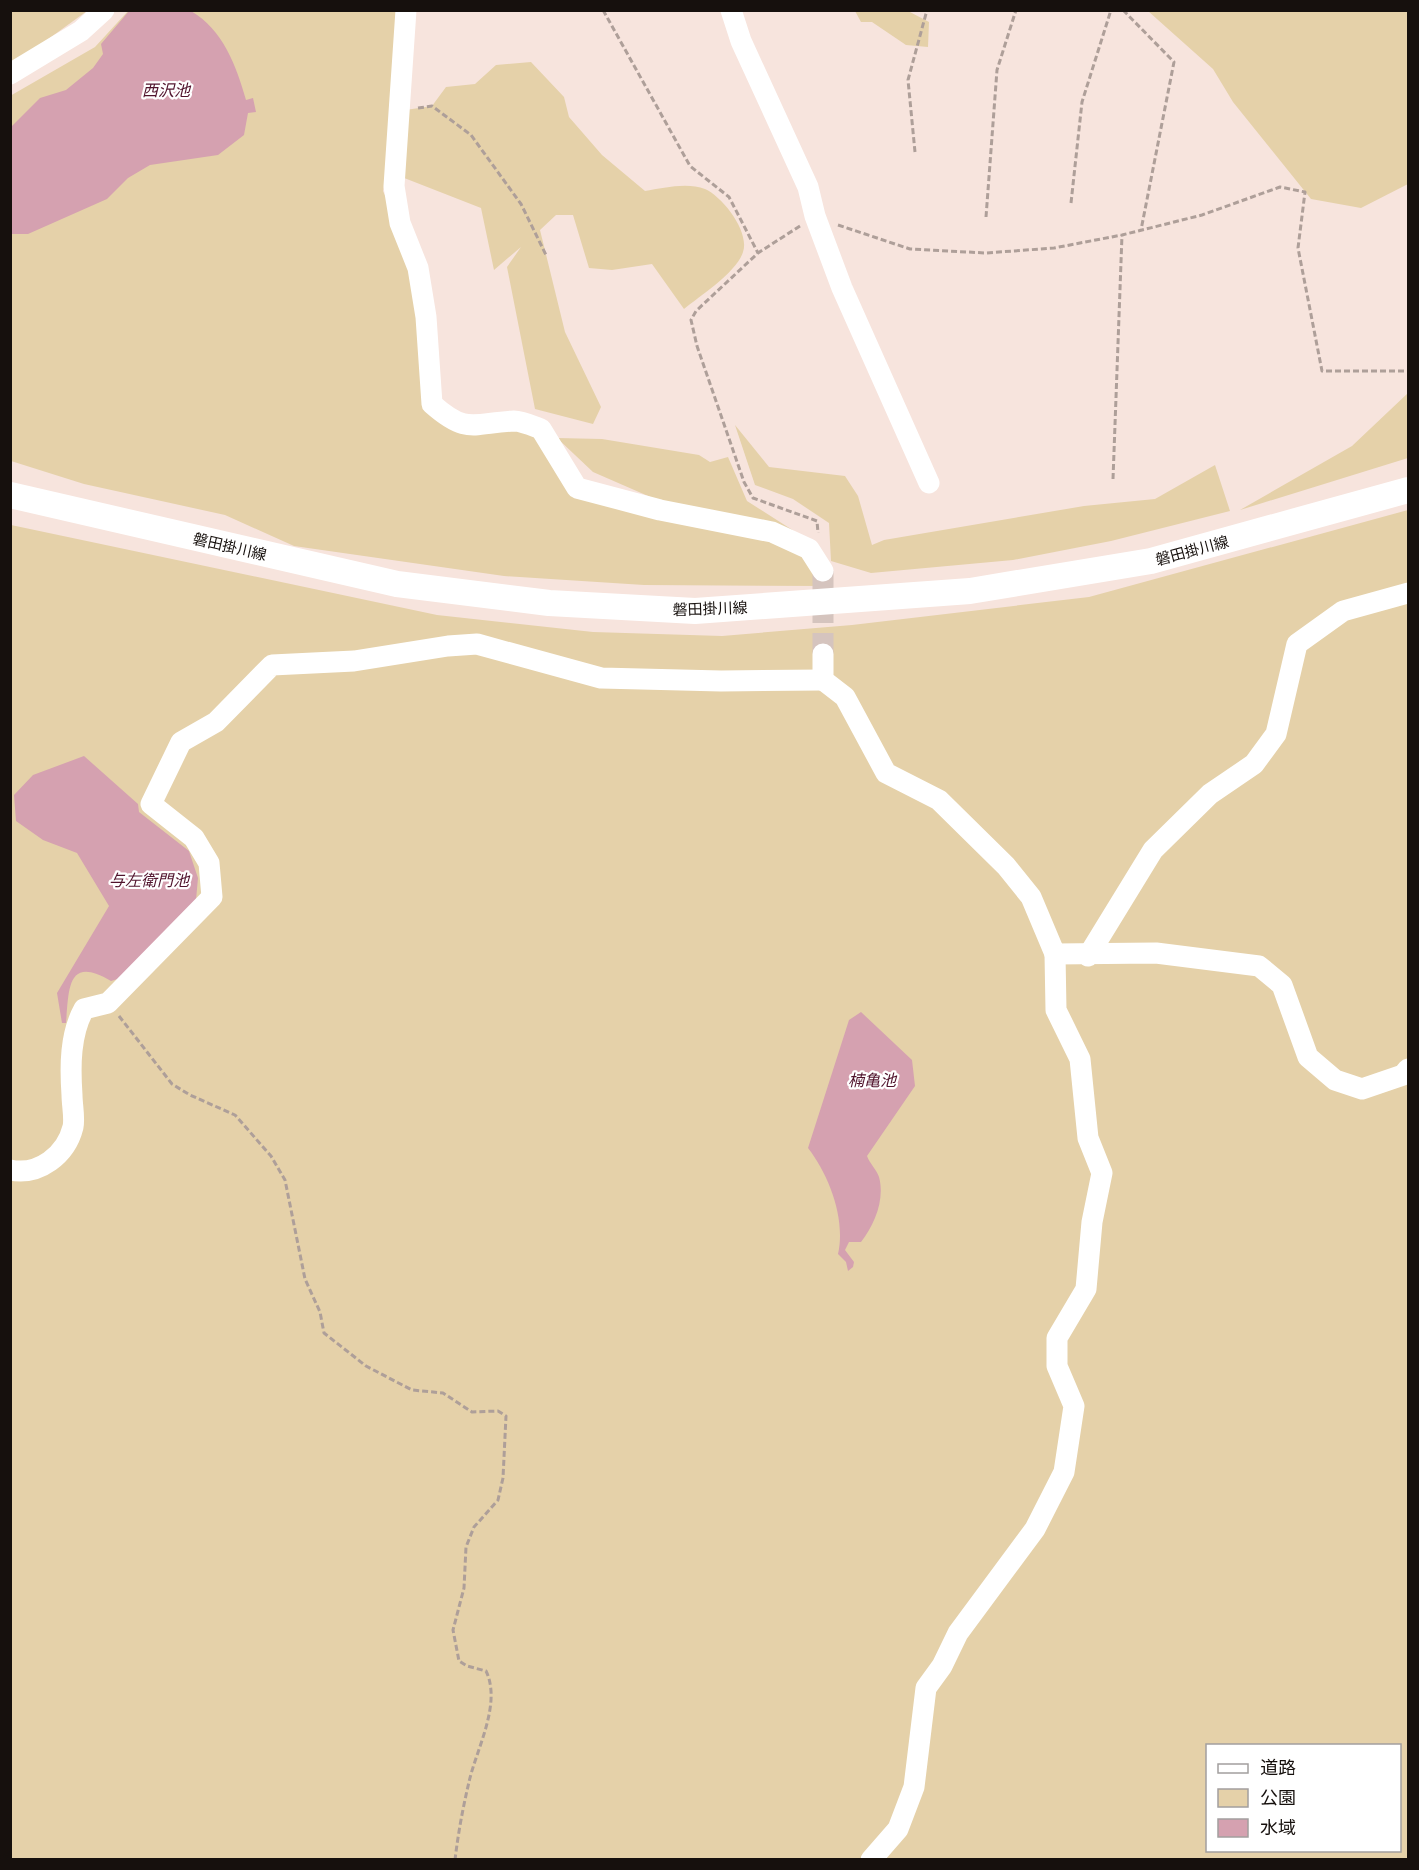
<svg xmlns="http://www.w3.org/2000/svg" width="1419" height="1870" viewBox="0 0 1419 1870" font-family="'Noto Sans','Noto Sans JP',sans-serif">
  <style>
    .green { fill: #e5d1a9; fill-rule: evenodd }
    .water { fill: #d5a1b0 }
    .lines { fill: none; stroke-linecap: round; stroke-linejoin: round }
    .minor-tunnel { stroke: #d5c4be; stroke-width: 21; stroke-dasharray: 21 10; stroke-linecap: butt }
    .path { stroke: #ae9f99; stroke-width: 3; stroke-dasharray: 6 3; stroke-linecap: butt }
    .minor { stroke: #fff; stroke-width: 21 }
    .major { stroke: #fff; stroke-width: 26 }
    .labels { text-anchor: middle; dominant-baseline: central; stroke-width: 4.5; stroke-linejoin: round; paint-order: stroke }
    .street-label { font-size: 15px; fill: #16100d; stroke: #fff }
    .water-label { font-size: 16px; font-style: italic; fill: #50132c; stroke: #fff }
  </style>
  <rect width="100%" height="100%" fill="#f7e4dd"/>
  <g class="green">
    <path d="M11,11H87L11,66Z"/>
    <path d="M128,11H405L399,111L432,106L446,87L475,84L496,65L531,62L564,97L569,117L602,155L645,191C663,188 687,182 705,189C723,197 750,232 743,252C737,272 700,296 684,309L652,264L612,270L589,268L573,215H556L540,230L565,332L601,407L593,424L535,409L507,267L521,247L494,270L481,208L394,174L397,117L383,191L418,268L432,404L465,424L541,429L577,488L809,549L826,586L644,585L504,576L294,546L225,515L84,484L11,461L10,96L95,47Z"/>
    <path d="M855,11H908L929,22L928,47L906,45L872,22H861Z"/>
    <path d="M1148,11H1408V184L1361,208L1311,199L1233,102L1213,69Z"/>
    <path d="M1408,393V458L1240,510L1352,446Z"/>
    <path d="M735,425L769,467L845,476L858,496L872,545L884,540L1084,506L1155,499L1215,465L1230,511L1111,541L1013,560L871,573L831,561L829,523L793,499L755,485Z"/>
    <path d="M557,438L602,439L699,455L710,462L728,457L747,501L794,531L671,506L593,472Z"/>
    <path d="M1408,510V1859L11,1860V525L437,615L593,632L722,636L852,625L1089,597ZM1208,1746H1400V1850H1208Z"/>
  </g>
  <g class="water">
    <path d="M129,11H191C223,30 236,65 246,100L253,98L256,112L248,113L244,135L218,155L150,165L128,178L107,199L28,234H11V127L40,98L66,90L93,68L103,54L101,44Z"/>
    <path d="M84,756L138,804L139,812L189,851L198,878L196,900L134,974L111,981C67,955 69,989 66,1023H62L57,993L109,906L77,853L43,840L16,821L14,795L33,775Z"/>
    <path d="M861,1012L912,1060L915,1086L867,1156C870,1164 877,1170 879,1177C885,1199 875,1224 861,1242H849L845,1250L854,1262L853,1267L848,1271L846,1262L838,1254C846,1219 829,1175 808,1148L849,1020Z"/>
  </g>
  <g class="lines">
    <path class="minor-tunnel" d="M823,571V654"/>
    <g class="path">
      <path d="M603,10L690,166L729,197L758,253"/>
      <path d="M1123,10L1174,62L1141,230"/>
      <path d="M418,108L432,106L471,135L521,204L546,255"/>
      <path d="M915,152L908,80L927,10"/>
      <path d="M1071,203L1082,102L1111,10"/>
      <path d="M986,217L997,70L1016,10"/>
      <path d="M838,225L910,249L986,253L1054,248L1122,235L1202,215L1280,187L1305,192L1298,248L1322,371H1408"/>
      <path d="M800,226L758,253L696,311L691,320L697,346L744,482L753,498L817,521L818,533"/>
      <path d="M1113,479L1122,235"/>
      <path d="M119,1016L172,1084L190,1095L235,1115L271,1156L285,1180L305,1279L320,1312L324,1333L366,1366L412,1390L443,1393L472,1412L498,1411L506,1416L503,1478L498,1500L474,1527L466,1547L464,1588L453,1630L459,1661L467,1666L486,1671C502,1704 476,1750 469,1782C463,1807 458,1834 455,1860"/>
    </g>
    <g class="minor">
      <path d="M406,10L394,186L400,223L418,268L426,317L432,404C467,435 473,423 514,421C522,421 533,426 541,429L577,488L660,510L772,532L809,549L823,571"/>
      <path d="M731,10L741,41L808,187L815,216L842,288L929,483"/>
      <path d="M10,74L81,31L104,10"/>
      <path d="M823,654V680L845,697L886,773L939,800L1006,866L1031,897L1055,954L1156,953L1259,966L1282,985L1308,1057L1335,1080L1362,1089L1403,1075L1408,1069"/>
      <path d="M1088,956L1153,850L1210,794L1254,764L1276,734L1297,644L1343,611L1408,593"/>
      <path d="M10,1170C39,1176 66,1155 73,1127C75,1118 72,1105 72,1095C70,1066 70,1034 84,1009L108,1003L212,897L209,863L194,838L151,804L181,742L216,722L272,665L354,661L448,646L477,644L601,678L721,681L823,680"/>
      <path d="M871,1860L898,1829L914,1787L926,1688L942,1666L958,1633L1035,1529L1064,1472L1074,1406L1057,1366V1338L1086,1289L1092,1222L1102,1173L1088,1138L1080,1059L1056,1010L1055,954"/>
    </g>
    <path class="major" d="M10,495L397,584L549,603L695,611L970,591L1151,561L1408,490"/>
  </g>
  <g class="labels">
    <g class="street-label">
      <text transform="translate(230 546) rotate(13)">磐田掛川線</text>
      <text transform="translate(1192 550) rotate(-15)">磐田掛川線</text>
      <text transform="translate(710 608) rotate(-2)">磐田掛川線</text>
    </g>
    <g class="water-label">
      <text x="166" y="90">西沢池</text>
      <text x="149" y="880">与左衛門池</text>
      <text x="872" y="1080">楠亀池</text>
    </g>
  </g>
  <rect width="1419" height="1870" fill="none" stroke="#16100d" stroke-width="24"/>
  <rect x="1206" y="1744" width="195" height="108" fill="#ffffff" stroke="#a29f9e" stroke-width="1.5"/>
  <rect x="1218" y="1764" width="30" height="9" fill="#ffffff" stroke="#a29f9e" stroke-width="1.5"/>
  <text x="1260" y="1774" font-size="18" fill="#16100d">道路</text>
  <rect x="1218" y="1789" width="30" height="18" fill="#e5d1a9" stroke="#a29f9e" stroke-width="1.5"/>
  <text x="1260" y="1804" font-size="18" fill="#16100d">公園</text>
  <rect x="1218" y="1819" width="30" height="18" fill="#d5a1b0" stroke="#a29f9e" stroke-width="1.5"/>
  <text x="1260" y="1834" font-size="18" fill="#16100d">水域</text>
</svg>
